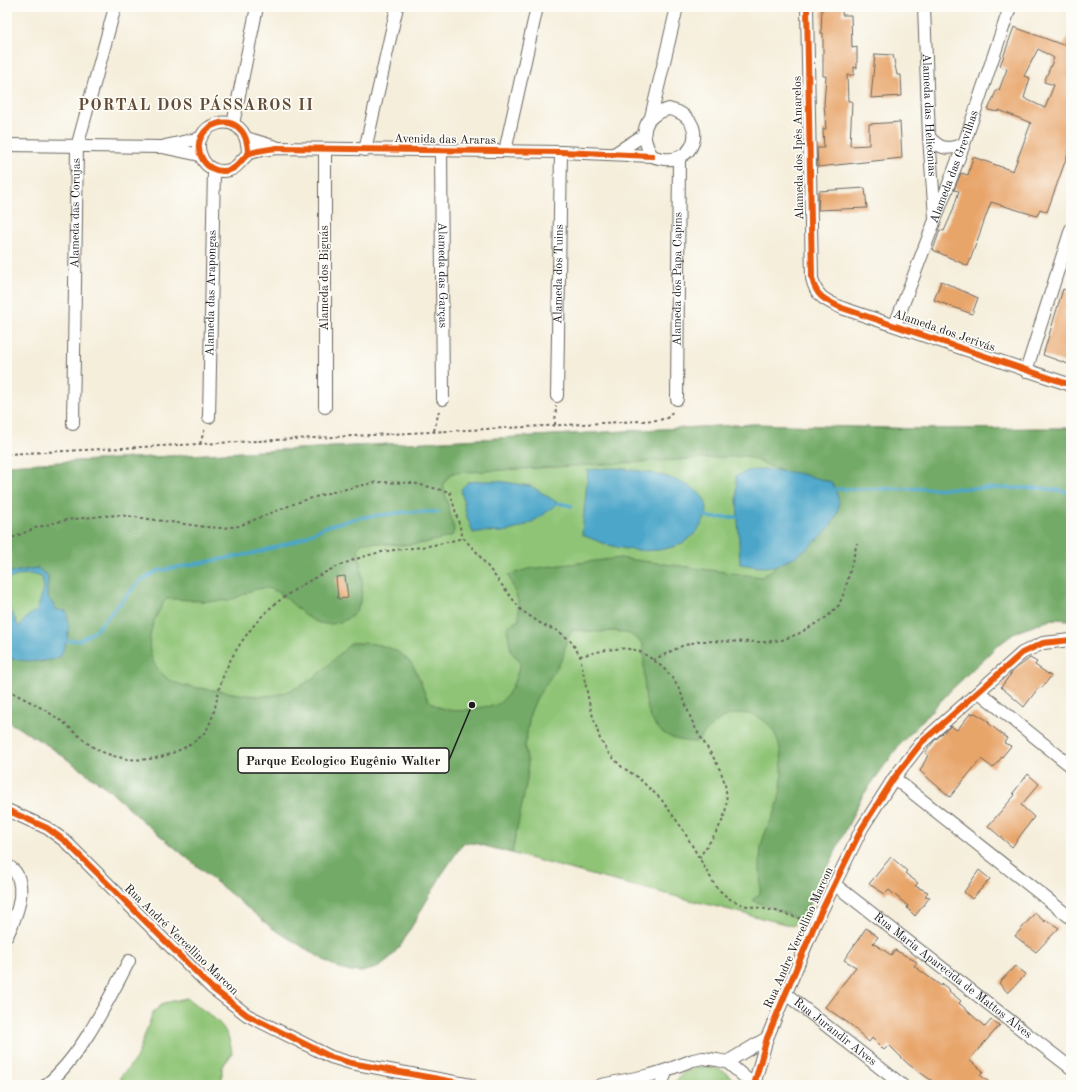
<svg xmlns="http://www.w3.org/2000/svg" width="1078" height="1092" viewBox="0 0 1078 1092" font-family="'Old Standard TT',serif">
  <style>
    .green { fill: #8fc476; stroke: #567049 }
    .forest { fill: #73aa67; stroke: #486342; fill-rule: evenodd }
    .water { fill: #4ba6c9; stroke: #346172 }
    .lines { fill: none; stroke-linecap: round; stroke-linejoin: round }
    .stream { stroke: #4ba6c9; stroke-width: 3.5 }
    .building { fill: #e8a56a; fill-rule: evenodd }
    .minor-casing { stroke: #68665f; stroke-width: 14 }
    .path { stroke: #68665f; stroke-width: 2; stroke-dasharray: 3 3; stroke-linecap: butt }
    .minor { stroke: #fff; stroke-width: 12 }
    .cycleway-casing { stroke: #fdfcf7; stroke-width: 8 }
    .cycleway { stroke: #e8590c; stroke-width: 6 }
    .labels { text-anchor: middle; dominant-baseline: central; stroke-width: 3.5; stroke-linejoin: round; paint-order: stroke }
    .street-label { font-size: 12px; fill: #1c1c1c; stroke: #fdfcf7 }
    .district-label { font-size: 16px; font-weight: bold; letter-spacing: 1px; fill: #634c37; stroke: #fdfcf7 }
    .leader { fill: none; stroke: #1c1c1c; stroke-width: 1.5 }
    .callout-dot { fill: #1c1c1c; stroke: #fdfcf7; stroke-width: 1.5 }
    .callout { fill: #fdfcf7; stroke: #1c1c1c; stroke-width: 1.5 }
    .callout-label { font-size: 13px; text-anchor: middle; font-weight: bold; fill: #1c1c1c }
  </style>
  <rect width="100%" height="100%" fill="#fdfcf7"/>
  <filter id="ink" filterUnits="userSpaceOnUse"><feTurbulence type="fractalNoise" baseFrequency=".025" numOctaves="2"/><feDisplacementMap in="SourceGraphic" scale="8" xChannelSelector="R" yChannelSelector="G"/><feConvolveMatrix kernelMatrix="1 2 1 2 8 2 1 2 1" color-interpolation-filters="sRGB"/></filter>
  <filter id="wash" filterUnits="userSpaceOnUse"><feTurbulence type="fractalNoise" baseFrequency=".012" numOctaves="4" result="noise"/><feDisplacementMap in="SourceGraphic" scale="16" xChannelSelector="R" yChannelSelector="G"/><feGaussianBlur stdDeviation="0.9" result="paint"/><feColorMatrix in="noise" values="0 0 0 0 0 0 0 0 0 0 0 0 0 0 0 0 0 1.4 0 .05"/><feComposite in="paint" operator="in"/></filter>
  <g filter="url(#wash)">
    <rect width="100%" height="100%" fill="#f5eedb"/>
    <g class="green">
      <path d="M755,424L919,429L1071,428V620L1053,619L1016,632L997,646L952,689L900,744L861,798L806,913L793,926L595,876L474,843H463L442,874L401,945L390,958L376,968L361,972L344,970L329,963L272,928L145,823L108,789L49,746L7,721V465Z"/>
      <path d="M187,998C210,1017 229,1021 232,1054L222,1067V1085H123L120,1077L136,1059L153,1012L164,1003Z"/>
      <path d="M697,1067C718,1065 725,1070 738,1085H672L683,1073Z"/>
    </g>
    <path class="forest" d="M755,424L919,429L1071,428V620L1053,619L1016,632L997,646L952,689L900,744L861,798L806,913L799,919L752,900L760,894C761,879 759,863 761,848C763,831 774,819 778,803C785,775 787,721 749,714C724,710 712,725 696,742C634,740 647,688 643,644L630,634L614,631L598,632L572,630L566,642L563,658L536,699L530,714L525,747L528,764L527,780L512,853L474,843H463L442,874L401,945L390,958L376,968L361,972L344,970L329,963L272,928L145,823L108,789L49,746L7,721V658L43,662L57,610L47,596L48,576L37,568L7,573V465ZM746,456L781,471L831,482L805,549L776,566L762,577L620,558L528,569L508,575L518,600L519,620L507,627L511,652L521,662C516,676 512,695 498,704C495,706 488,706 483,707C466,711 443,715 429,700C424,694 421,682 418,675C405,647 379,642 351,643C331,662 314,683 286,692C265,700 242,694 220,691C204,688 184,688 169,680C166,678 163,674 160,671C140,650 152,620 166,599C184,598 202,603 218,601C223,601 229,600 233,599C244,595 253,588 265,588C294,590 306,640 347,619C370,607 361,568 358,548L363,542L402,545L425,543L452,536L454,530L443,484L452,473Z"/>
    <g class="water">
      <path d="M607,468C630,468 706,477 707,509C707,516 702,525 697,531C672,562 612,551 582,534L588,470Z"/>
      <path d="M764,469L797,473L831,482C835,488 839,498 839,505C838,529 798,558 777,565C765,569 752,566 740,564L736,476L748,471Z"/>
      <path d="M481,481H498L531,486L558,503C542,517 523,530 502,532C492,533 484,530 473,533L466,514L461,489L468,482Z"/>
      <path d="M37,568L48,576L47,596L57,610L66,611C71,630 68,639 60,657C43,664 25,661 7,658V603L19,627L28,616L37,611L44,588L42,577C28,572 20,574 7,580V573Z"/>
    </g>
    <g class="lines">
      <g class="stream">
        <path d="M835,489L1041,488L1071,492"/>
        <path d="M558,503L572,506"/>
        <path d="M705,515L711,518L738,517"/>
        <path d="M67,641L80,640L95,631L139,582L157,571L255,553L296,541L325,527L357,518L406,512H439"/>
      </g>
    </g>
    <g id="blocks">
      <g class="building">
        <path d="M822,7H843L842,15H851L852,48L857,47V68L854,67V75H847L848,101H852L850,146L869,145V124L900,122L902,158L818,167L817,148H824L823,129H826L824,104L826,76H823V33H821Z"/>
        <path d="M1014,27L1063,45L1071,30V145L1047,212L1040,209L1037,216L991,202L968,266L933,250L940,230L944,231L952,213L959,191L954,190L961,173L968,175L973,157L1013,171L1031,123L999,110L998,112L988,110L997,89L999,90L1007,69L1000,66ZM1038,49L1054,58L1044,82L1054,85L1045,108L1024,98L1030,78L1024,76Z"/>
        <path d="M875,54L893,55L897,75H901L902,96L871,98Z"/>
        <path d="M865,188L867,208L818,210L819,191Z"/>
        <path d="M941,281L978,298L972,314L934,300Z"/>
        <path d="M1063,289L1071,292V356L1068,364L1043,355Z"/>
        <path d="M345,576L348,598L338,599L336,577Z"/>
        <path d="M1030,658L1037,662L1035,665L1051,676L1042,688L1039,687L1024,707L1001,687L1013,671Z"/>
        <path d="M975,713L990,722L988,723L1007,738L1004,743L1011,746L993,768L981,759L950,797L920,771L928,755L925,753L934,741L951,726L957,730L970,714Z"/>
        <path d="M1028,774L1039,784L1021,805L1034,817L1012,847L988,826L1015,795L1013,793Z"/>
        <path d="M891,857L907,871L905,873L918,883L915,886L928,892L925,896L930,897L915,916L907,908L908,906L889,890L885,894L869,884Z"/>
        <path d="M979,870L990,879L972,899L964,892Z"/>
        <path d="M1035,913L1045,922L1046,920L1059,928L1036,952L1015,936Z"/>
        <path d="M866,928L878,937L873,943L891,955L895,950L917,962L914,966L941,986L942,984L950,990L949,991L961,1001L959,1003L985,1027L991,1020L1000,1025L969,1060L983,1071L980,1075L993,1085H938L908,1064L889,1045L884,1050L872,1038L869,1042L851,1025L825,1007L856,967L844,960Z"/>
        <path d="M1015,966L1026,974L1008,993L999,983Z"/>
      </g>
    </g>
  </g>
  <g filter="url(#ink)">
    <use href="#blocks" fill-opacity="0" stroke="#68665f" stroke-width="1"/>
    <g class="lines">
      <g class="minor-casing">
        <g id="minor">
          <path d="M807,7L812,278C816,297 825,300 842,308L1071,385"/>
          <path id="s1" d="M924,7L929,137L935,217"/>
          <path d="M669,109C712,118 696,173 652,156C639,134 642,116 669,109Z"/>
          <path d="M651,117L677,7"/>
          <path d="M233,124L257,7"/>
          <path d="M929,137C941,150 948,150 964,144"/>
          <path d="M246,138L276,147"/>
          <path d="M7,145L162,147L200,155"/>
          <path d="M165,146L201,138"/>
          <path d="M325,149V407"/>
          <path d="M365,150L397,7"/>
          <path id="s2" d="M441,151L443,399"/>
          <path d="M505,151L537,7"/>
          <path d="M248,154C248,100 182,125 203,160C207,167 215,171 223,171C236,171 239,162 247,155C251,151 271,149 277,148L561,152L652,156"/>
          <path d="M614,154L644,135"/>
          <path id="s3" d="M895,325L964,144L1010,7"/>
          <path d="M1026,371L1071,229"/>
          <path id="s4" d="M557,396L561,152"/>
          <path id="s5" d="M677,399L679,158"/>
          <path id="s6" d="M209,417L214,170"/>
          <path id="s7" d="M73,424L77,147L115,7"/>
          <path d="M979,692L1071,766"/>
          <path d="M894,778L1071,918"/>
          <path d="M7,810L47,828L65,841L212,988L247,1015L331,1057L351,1063L471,1085"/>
          <path d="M7,865C10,867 14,870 16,873C27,892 15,919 7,936"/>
          <path id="s8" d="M834,884L1071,1068"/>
          <path id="s9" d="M786,994L902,1085"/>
          <path d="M727,1062L767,1038"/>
          <path d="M46,1085C81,1057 108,1000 129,961"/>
          <path d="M601,1085L651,1075L667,1070"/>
          <path d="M661,1085L667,1070L693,1060L703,1058L717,1060L727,1062L754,1085"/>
          <path d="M754,1085L767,1038L815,924L862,828L894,778L922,742L1022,653L1043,643L1071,640"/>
        </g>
      </g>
      <g class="path">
        <path d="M555,425L556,406"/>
        <path d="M434,431L439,411"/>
        <path d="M200,444L205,428"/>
        <path d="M7,454L659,420L667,418L674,410"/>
        <path d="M7,540L38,527L66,520L102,516L120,515L206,527L223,528L239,526L296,503L328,493L377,482L413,483L450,492L463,538L475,550L521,610L543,625L558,631L571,641L580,656L590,707L600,739L609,754L622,767L636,776L661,799L682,828L716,887L728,898L743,905L776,911L804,920"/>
        <path d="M580,656C598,652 622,644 640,652C654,659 669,671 676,684C685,698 688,715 696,729C710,755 730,774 726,807C724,825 709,842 699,858"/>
        <path d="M653,660L682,646L699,641L765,642L782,640L798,634L827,617L839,605L845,590L857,543"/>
        <path d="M7,690C25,699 43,708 60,720C73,729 85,744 100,751C130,764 159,762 187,746C194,742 203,736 207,729C215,715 216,699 221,683C228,657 254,621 275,604C303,582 342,561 377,553C393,549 411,549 428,546C440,544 451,541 463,538"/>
      </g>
      <use href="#minor" class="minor"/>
      <g class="cycleway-casing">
        <g id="cycleway">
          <path d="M807,7L812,278C816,297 825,300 842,308L1071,385"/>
          <path d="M248,154C248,100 182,125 203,160C207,167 215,171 223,171C236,171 239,162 247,155C251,151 271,149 277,148L561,152L652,156"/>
          <path d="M7,810L47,828L65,841L212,988L247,1015L331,1057L351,1063L471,1085"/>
          <path d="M754,1085L767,1038L815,924L862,828L894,778L922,742L1022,653L1043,643L1071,640"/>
        </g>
      </g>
      <use href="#cycleway" class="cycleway"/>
    </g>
  </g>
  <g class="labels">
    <g class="street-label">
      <text stroke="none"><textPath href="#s1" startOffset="108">Alameda das Helicônias</textPath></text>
      <text transform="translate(445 140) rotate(1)">Avenida das Araras</text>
      <text transform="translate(799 148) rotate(-91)">Alameda dos Ipês Amarelos</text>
      <text stroke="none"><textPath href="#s3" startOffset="169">Alameda das Grevilhas</textPath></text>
      <text stroke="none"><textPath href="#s7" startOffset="211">Alameda das Corujas</textPath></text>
      <text stroke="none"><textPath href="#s4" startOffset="122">Alameda dos Tuins</textPath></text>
      <text stroke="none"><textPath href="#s2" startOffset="124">Alameda das Garças</textPath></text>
      <text transform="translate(325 278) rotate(-90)">Alameda dos Biguás</text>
      <text stroke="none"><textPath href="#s5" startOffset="120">Alameda dos Papa Capins</textPath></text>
      <text stroke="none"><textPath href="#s6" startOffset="124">Alameda das Arapongas</textPath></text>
      <text transform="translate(944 331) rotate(19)">Alameda dos Jerivás</text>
      <text transform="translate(799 938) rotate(-66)">Rua Andre Vercellino Marcon</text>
      <text transform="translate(181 940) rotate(44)">Rua André Vercellino Marcon</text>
      <text stroke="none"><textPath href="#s8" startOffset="150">Rua Maria Aparecida de Mattos Alves</textPath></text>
      <text stroke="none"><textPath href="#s9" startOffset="62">Rua Jurandir Alves</textPath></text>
    </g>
    <g class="district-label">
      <text x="196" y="106">PORTAL DOS PÁSSAROS II</text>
    </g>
  </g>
  <path class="leader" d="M472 705L449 760"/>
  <circle class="callout-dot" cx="472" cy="705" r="4"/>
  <rect class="callout" x="238" y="748" width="211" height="25" rx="4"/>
  <g class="callout-label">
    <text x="343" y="765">Parque Ecologico Eugênio Walter</text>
  </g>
  <rect width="1078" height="1092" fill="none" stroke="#fdfcf7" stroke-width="24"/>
</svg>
